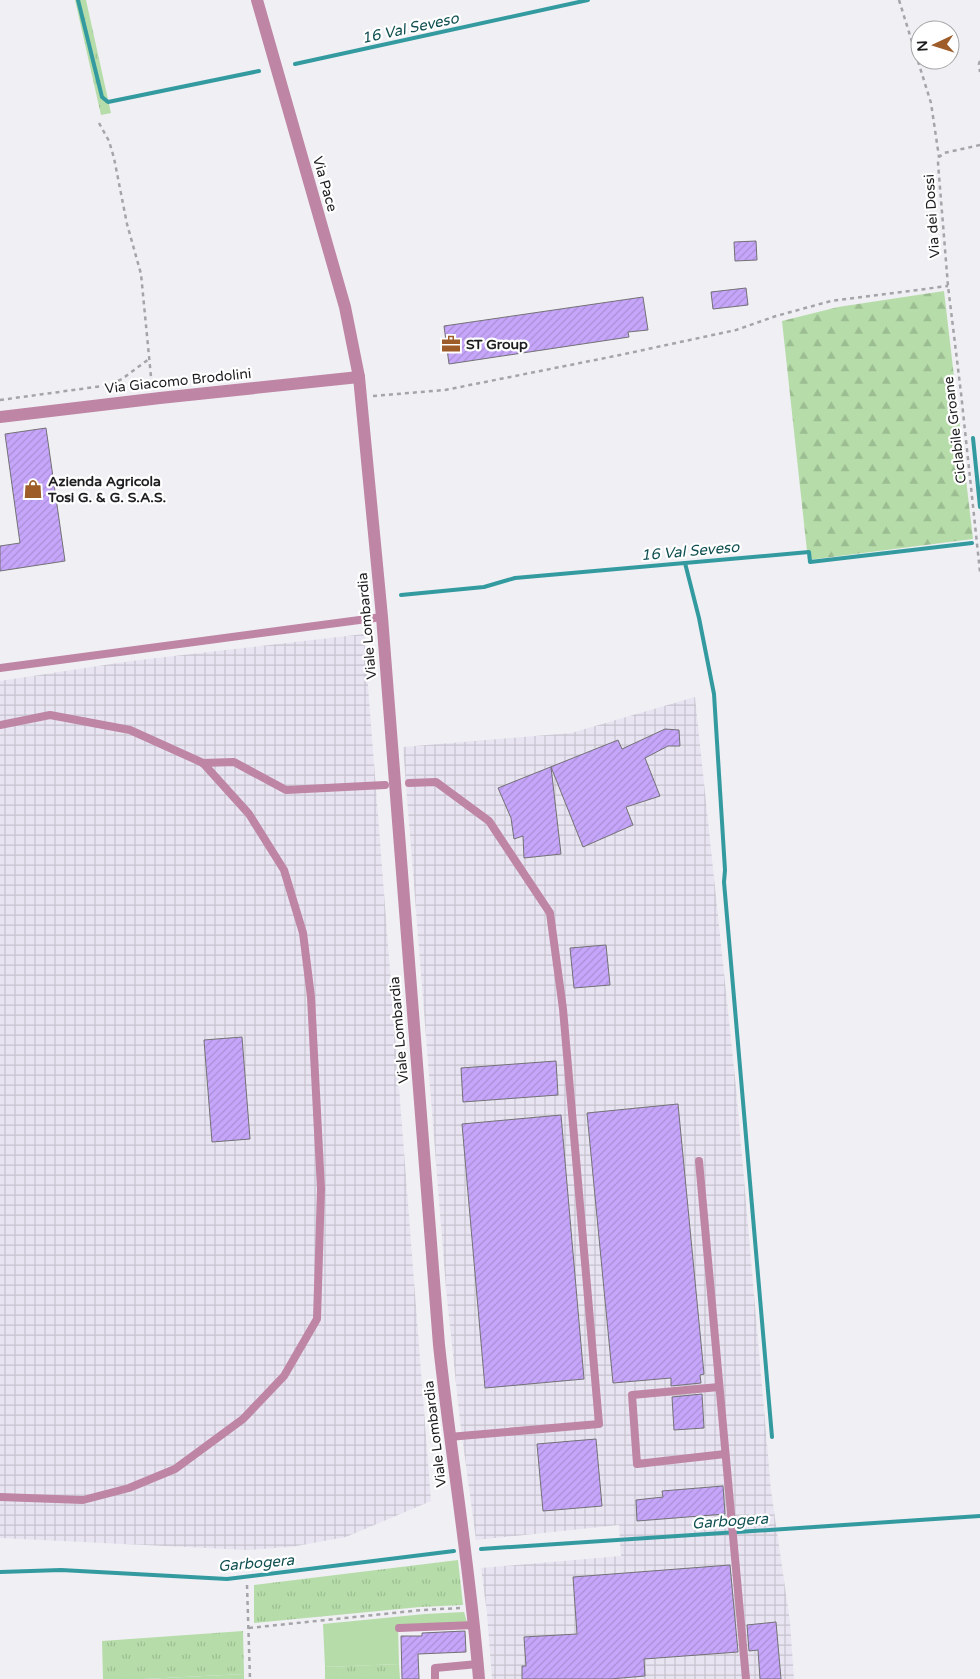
<svg xmlns="http://www.w3.org/2000/svg" width="980" height="1679" viewBox="0 0 980 1679" font-family="'Varela Round',sans-serif">
  <style>
    .industrial { fill: url(#industrial-grid) }
    .grass { fill: url(#grass-tufts) }
    .forest { fill: url(#forest-firs) }
    .garden { fill: #b6dda9 }
    .lines { fill: none; stroke-linecap: round; stroke-linejoin: round }
    .stream { stroke: #339ba0; stroke-width: 4 }
    .building { fill: url(#building-hatch); stroke: #737176 }
    .path { stroke: #a5a4a8; stroke-width: 2.5; stroke-dasharray: 4 4; stroke-linecap: butt }
    .service { stroke: #be85a5; stroke-width: 8 }
    .minor { stroke: #be85a5; stroke-width: 12 }
    .tertiary { stroke: #be85a5; stroke-width: 12 }
    .labels { text-anchor: middle; dominant-baseline: central; stroke-width: 4.5; stroke-linejoin: round; paint-order: stroke }
    .street-label { font-size: 14px; fill: #1d1c1e; stroke: #fff }
    .poi-label { font-size: 14px; font-weight: bold; fill: #1d1c1e; stroke: #fff; text-anchor: start }
    .water-label { font-size: 15px; font-style: italic; fill: #115052; stroke: #fff }
  </style>
  <defs>
    <pattern id="industrial-grid" width="8" height="8" patternUnits="userSpaceOnUse" patternTransform="scale(1.25)"><rect width="8" height="8" fill="#e8e4f1"/><path d="M0 4h8M4 0v8" fill="none" stroke="#c7c3ce"/></pattern>
    <pattern id="grass-tufts" width="24" height="20" patternUnits="userSpaceOnUse" patternTransform="scale(1.25)"><rect width="24" height="20" fill="#b6dda9"/><path d="M3 7l-1-3M5 7V3M7 7l1-3M15 17l-1-3M17 17v-4M19 17l1-3" fill="none" stroke="#9cbd91"/></pattern>
    <pattern id="forest-firs" width="22" height="20" patternUnits="userSpaceOnUse" patternTransform="scale(1.25)"><rect width="22" height="20" fill="#b6dda9"/><path d="M5 1l3.5 6h-7zM16 11l3.5 6h-7z" fill="#9cbd91"/></pattern>
    <pattern id="building-hatch" width="6" height="6" patternUnits="userSpaceOnUse" patternTransform="scale(1.25)"><rect width="6" height="6" fill="#c6a6fa"/><path d="M-1 1l2-2M0 6l6-6M5 7l2-2" fill="none" stroke="#aa8ed6"/></pattern>
  </defs>
  <rect width="100%" height="100%" fill="#f0eff4"/>
  <g class="industrial">
    <path d="M364,634L431,1501L346,1537L291,1547L247,1550L0,1538V681L131,661Z"/>
    <path d="M695,697L736,1087L771,1490L790,1622L794,1679H492L487,1614L481,1568L621,1556L619,1525L476,1540L460,1421L446,1289L403,747L571,733Z"/>
  </g>
  <g class="grass">
    <path d="M75,0H86L111,113L101,115Z"/>
    <path d="M458,1560L463,1605L420,1607L254,1623V1585Z"/>
    <path d="M243,1631L244,1674L144,1679H103L102,1641Z"/>
    <path d="M399,1664L400,1679H325V1667Z"/>
  </g>
  <path class="forest" d="M944,291L973,539L808,560L782,321L838,307Z"/>
  <g class="garden">
    <path d="M464,1612L467,1622L398,1626L399,1664L325,1667L323,1624L425,1614Z"/>
    <path d="M244,1674V1679H144Z"/>
  </g>
  <g class="lines">
    <g class="stream">
      <path d="M78,0L102,97L108,102L259,71"/>
      <path d="M295,64L588,0"/>
      <path d="M973,438L980,507"/>
      <path d="M685,563L699,618L714,694L725,870L724,882L772,1437"/>
      <path d="M401,595L484,587L515,578L809,552L810,562L972,543"/>
      <path d="M481,1549L980,1516"/>
      <path d="M0,1572L61,1570L227,1579L454,1551"/>
    </g>
  </g>
  <g class="building">
    <path d="M756,241L757,260L735,261L734,242Z"/>
    <path d="M746,288L748,305L713,309L711,292Z"/>
    <path d="M643,297L648,330L628,332L629,337L449,364L444,326Z"/>
    <path d="M46,428L65,561L0,571V546L20,543L5,434Z"/>
    <path d="M665,729L679,730L680,746H668L645,758L660,796L626,807L633,825L583,847L551,767L561,854L524,858L523,836L514,839L511,818L498,788L618,740L622,749Z"/>
    <path d="M606,945L610,985L574,988L570,948Z"/>
    <path d="M242,1037L250,1139L212,1142L204,1040Z"/>
    <path d="M556,1061L558,1095L463,1102L461,1068Z"/>
    <path d="M678,1104L704,1374L700,1375L701,1383L671,1386V1378L613,1383L587,1113Z"/>
    <path d="M561,1115L584,1379L485,1388L462,1124Z"/>
    <path d="M702,1394L704,1428L674,1430L672,1397Z"/>
    <path d="M596,1439L602,1506L543,1511L537,1444Z"/>
    <path d="M723,1486L725,1514L637,1521L636,1500L663,1497L662,1491Z"/>
    <path d="M730,1565L738,1652L644,1659L645,1676L610,1679H522V1666H526L524,1637L577,1634L573,1577Z"/>
    <path d="M776,1622L781,1679H760L758,1650L749,1651L747,1625Z"/>
    <path d="M465,1631L466,1652L418,1654L419,1679H402L401,1636H422V1633Z"/>
  </g>
  <g class="lines">
    <g class="path">
      <path d="M899,0L931,103L939,157"/>
      <path d="M980,61L979,64L980,72"/>
      <path d="M99,123L109,141L114,158L127,224L141,274L152,387"/>
      <path d="M980,145L944,153L939,157L938,163L948,286L961,393L980,572"/>
      <path d="M373,396L445,390L620,355L736,330L776,316L831,301L948,286"/>
      <path d="M0,400L110,385L122,379L149,359"/>
      <path d="M247,1585L250,1679"/>
      <path d="M249,1628L422,1610L461,1608"/>
    </g>
    <g class="service">
      <path d="M0,668L382,617"/>
      <path d="M0,725L50,715L130,730L203,763L249,814L284,870L303,933L311,997L321,1189L317,1319L284,1376L243,1419L175,1469L129,1488L83,1500L0,1497"/>
      <path d="M203,763L234,762L286,790L385,785"/>
      <path d="M409,783L436,782L489,821L550,913L563,1009L599,1424L449,1437"/>
      <path d="M699,1161L746,1679"/>
      <path d="M719,1387L632,1395L637,1464L725,1454"/>
      <path d="M399,1628L475,1625"/>
      <path d="M435,1679V1668L478,1664"/>
    </g>
    <path class="minor" d="M0,417L160,398L359,377"/>
    <path class="tertiary" d="M257,0L345,307L359,377L382,617L439,1345C451,1456 470,1567 479,1679"/>
  </g>
  <defs>
    <g id="office-bare" transform="scale(1.5)"><path d="M-6-3h4V-5.5h4V-3h4V5H-6ZM-1-4.5V-3h2v-1.5ZM-6 0V1H6V0Z" fill="#9d5c28" stroke="#fff" stroke-width="2.5" paint-order="stroke"/></g>
    <g id="shop-bare" transform="scale(1.5)"><path d="M-5-2.5h2.3a2.7 3.5 0 0 1 5.4 0H5L5.5 6h-11ZM-1.5-2.5h3a1.5 2.3 0 0 0-3 0Z" fill="#9d5c28" stroke="#fff" stroke-width="2.5" paint-order="stroke"/></g>
  </defs>
  <g fill-rule="evenodd">
    <use href="#office-bare" x="451" y="344"/>
    <use href="#shop-bare" x="33" y="489"/>
  </g>
  <g class="labels">
    <g class="street-label">
      <text transform="translate(325 184) rotate(74)">Via Pace</text>
      <text transform="translate(932 216) rotate(-94)">Via dei Dossi</text>
      <text transform="translate(178 381) rotate(-6)">Via Giacomo Brodolini</text>
      <text transform="translate(955 430) rotate(-97)">Ciclabile Groane</text>
      <text transform="translate(367 626) rotate(-95)">Viale Lombardia</text>
      <text transform="translate(399 1030) rotate(-95)">Viale Lombardia</text>
      <text transform="translate(435 1434) rotate(-97)">Viale Lombardia</text>
    </g>
    <g class="poi-label">
      <text x="466" y="344">ST Group</text>
      <text x="48" y="481">Azienda Agricola<tspan x="48" dy="16">Tosi G. &amp; G. S.A.S.</tspan></text>
    </g>
    <g class="water-label">
      <text transform="translate(410 28) rotate(-12)">16 Val Seveso</text>
      <text transform="translate(690 551) rotate(-5)">16 Val Seveso</text>
      <text transform="translate(730 1521) rotate(-4)">Garbogera</text>
      <text transform="translate(256 1563) rotate(-5)">Garbogera</text>
    </g>
  </g>
  <g transform="translate(935 45) rotate(266)"><circle r="24" fill="#ffffff" stroke="#a5a4a5"/>
  <path d="M0-4L9 19L0 12L-9 19Z" fill="#9d5c28"/>
  <text y="-8" font-size="14" font-weight="bold" text-anchor="middle" fill="#1d1c1e">N</text>
  </g>
</svg>
